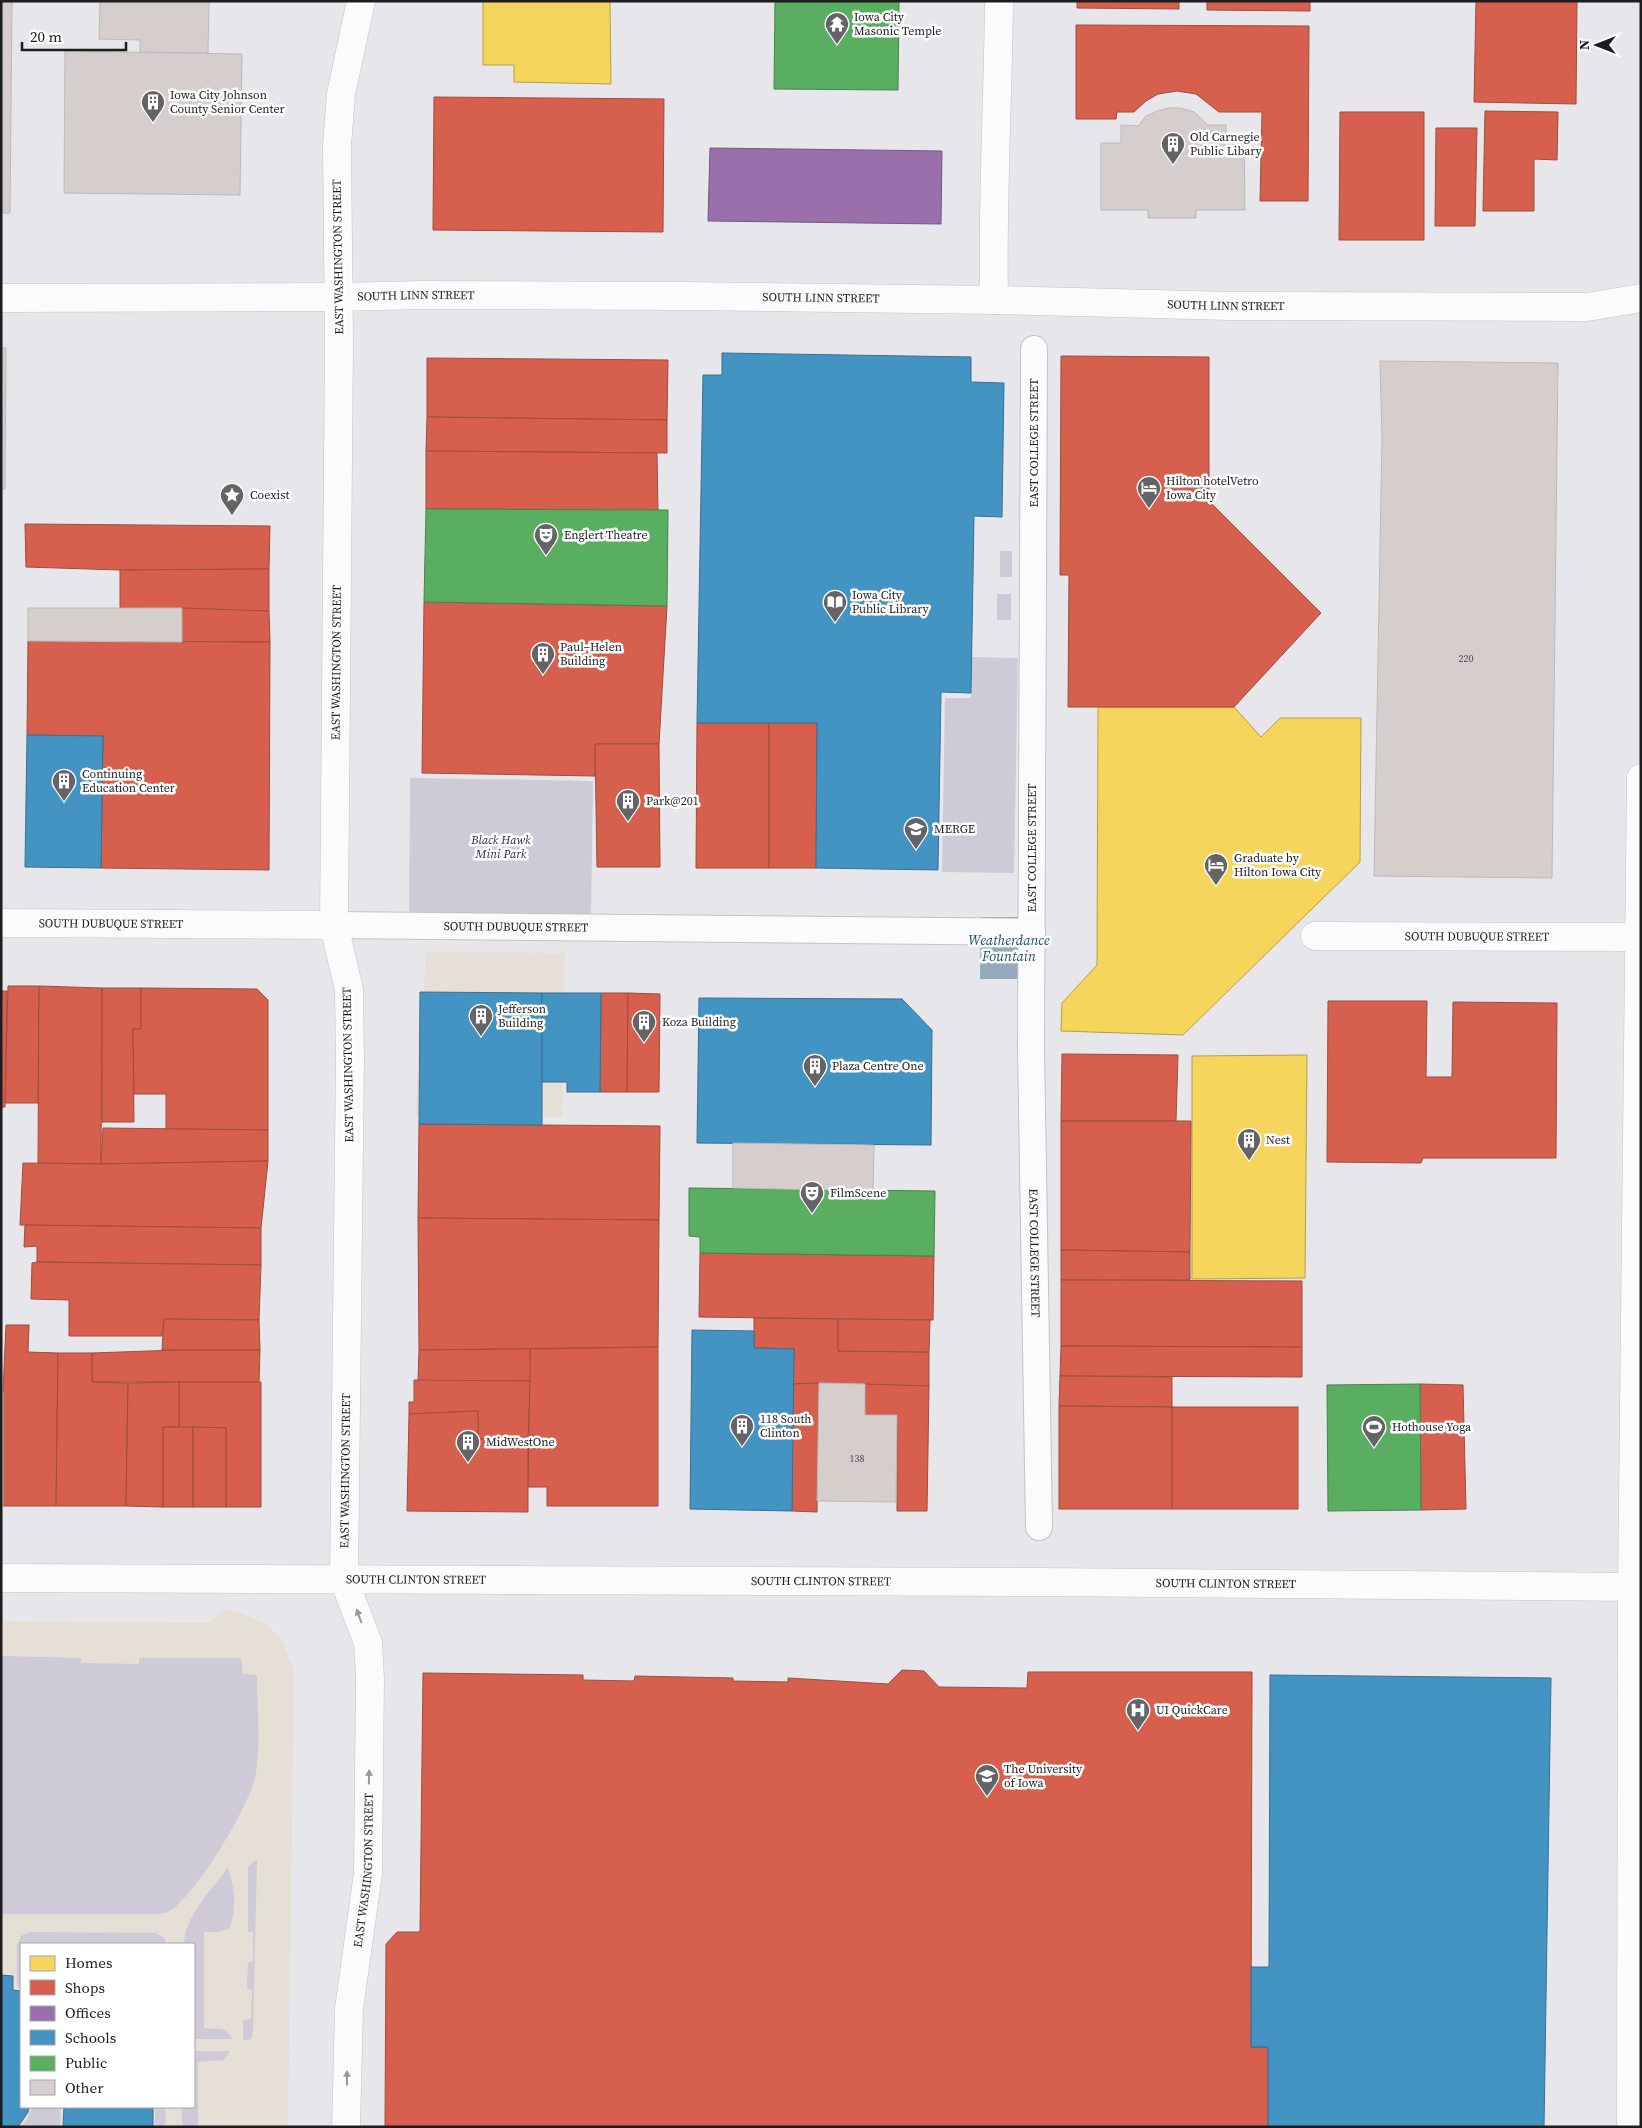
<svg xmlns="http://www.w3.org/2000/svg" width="1642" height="2128" viewBox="0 0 1642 2128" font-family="'Source Serif 4',serif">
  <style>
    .education { fill: #e6dfd6; fill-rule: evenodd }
    .green { fill: #cecad7 }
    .water { fill: #94a9b9 }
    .homes { fill: #f6d55c; stroke: #b59e4a }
    .shops { fill: #d6604d; stroke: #9e4c3f }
    .offices { fill: #9970ab; stroke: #745781 }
    .schools { fill: #4393c3; stroke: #386f92 }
    .public { fill: #5aae61; stroke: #48824d }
    .building { fill: #d5cecc; stroke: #bbb9ba }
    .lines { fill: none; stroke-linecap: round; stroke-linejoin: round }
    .pedestrian-casing { stroke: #c3c2c5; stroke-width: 28 }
    .tertiary-casing { stroke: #c3c2c5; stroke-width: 29 }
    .secondary-casing { stroke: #c3c2c5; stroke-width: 29 }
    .primary-casing { stroke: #c3c2c5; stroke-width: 29 }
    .pedestrian { stroke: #fbfbfc; stroke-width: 26 }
    .tertiary { stroke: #fbfbfc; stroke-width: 28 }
    .secondary { stroke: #fbfbfc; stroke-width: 28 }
    .primary { stroke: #fbfbfc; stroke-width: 28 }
    .oneway { fill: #979799 }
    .labels { text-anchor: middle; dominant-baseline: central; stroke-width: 5; stroke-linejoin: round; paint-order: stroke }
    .number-label { font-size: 10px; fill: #4b484a }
    .poi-label { font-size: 12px; fill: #1d1c1f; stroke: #fff; text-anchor: start }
    .street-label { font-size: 12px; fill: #1d1c1f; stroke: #fff }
    .park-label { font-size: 12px; font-style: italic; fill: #372550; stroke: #fff }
    .water-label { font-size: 14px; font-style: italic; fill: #194e6e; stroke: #fff }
  </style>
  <rect width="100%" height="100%" fill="#e7e6ea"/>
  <g class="education">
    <path d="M426,952L565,953L562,1117L415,1116Z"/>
    <path d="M224,1610L235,1611L266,1624L282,1641L293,1667L294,1680L288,2127H1V1621L207,1623ZM21,1944H194V2107H21Z"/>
  </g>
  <g class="green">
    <rect x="1000" y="551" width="12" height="26"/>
    <rect x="997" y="594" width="14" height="26"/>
    <path d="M971,657L1018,658L1014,873L942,872L945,698H971Z"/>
    <path d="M410,778L593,781L591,915L409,913Z"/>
    <path d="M1,1656L81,1658V1663L139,1664V1658H241L243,1674L257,1675C257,1706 261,1748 255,1778C248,1808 195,1897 168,1912C165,1913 160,1914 157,1914H1Z"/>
    <path d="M257,1859L253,2033L251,2039L243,2040V2020L251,2019L252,1990L247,1989L248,1963L253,1961V1932H248V1867Z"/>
    <path d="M228,1868C235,1890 237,1908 229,1929L218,1932H204V2028C217,2030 226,2025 232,2039H194V1944H184C185,1916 211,1890 228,1868Z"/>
    <path d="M30,1932L156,1933L164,1938L167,1944H21V1987H17V1946L21,1936Z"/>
    <path d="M194,2051H230L224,2060L198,2062V2127H182V2107H194Z"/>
    <path d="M32,2107H61L60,2127H20L27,2120Z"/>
    <path d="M155,2107H166L165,2127H155Z"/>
  </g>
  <path class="water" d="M981,917H1039V979H980Z"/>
  <g class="homes">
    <path d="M483,1H610L611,84L514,82V65H483Z"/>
    <path d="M1098,707H1234L1261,737L1280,718H1361L1360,862L1183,1035L1061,1031L1062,1003L1097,965Z"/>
    <path d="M1307,1055L1305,1278L1192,1279V1056Z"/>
  </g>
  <g class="shops">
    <path d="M1077,1H1179V9L1077,8Z"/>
    <path d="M1207,1H1310V11L1207,10Z"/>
    <path d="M1476,1H1577L1576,104L1474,102Z"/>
    <path d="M1076,25L1309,26L1308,201H1260L1262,112H1219L1196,94L1177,91L1158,94L1146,101L1134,112H1117L1116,119H1076Z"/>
    <path d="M434,97L664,99L663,232L433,230Z"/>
    <path d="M1485,111L1558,112L1557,160L1534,159V211H1483Z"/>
    <path d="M1340,112H1424V240H1339Z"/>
    <path d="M1436,128H1477L1475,226H1435Z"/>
    <path d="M1061,356L1209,357V501L1321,613L1234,707H1068L1069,575H1060Z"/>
    <path d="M427,358L668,360L667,420L427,417Z"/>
    <path d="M427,417L667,420V453L426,451Z"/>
    <path d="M426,451L657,453L658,510L426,509Z"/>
    <path d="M25,524L270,526L269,569L120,570L26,567Z"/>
    <path d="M269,569V611L120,608V570Z"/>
    <path d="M424,602L667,606L659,744H595V776L422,773Z"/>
    <path d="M182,608L269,611L270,642H182Z"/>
    <path d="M28,641L270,642L269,870L101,868L103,736L27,735Z"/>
    <path d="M697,723H769V868H696Z"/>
    <path d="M769,723H817L816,868H769Z"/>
    <path d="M595,744H659L660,867H597Z"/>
    <path d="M8,986H39L38,1103H5Z"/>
    <path d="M39,986L102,988L101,1164L38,1163Z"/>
    <path d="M102,988H141V1029H133L134,1122H102Z"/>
    <path d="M141,988L257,989L268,1000V1130L166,1129V1094H134L133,1029H141Z"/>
    <path d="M1,991H7L5,1107H1Z"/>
    <path d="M601,993H628L627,1092H600Z"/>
    <path d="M628,993L660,994L659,1092H627Z"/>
    <path d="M1328,1001H1427L1426,1077H1452L1453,1002L1557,1003L1556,1158H1423L1421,1163L1327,1162Z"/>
    <path d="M1062,1054L1178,1055L1176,1121H1061Z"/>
    <path d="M1061,1121H1191L1190,1252L1061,1250Z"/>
    <path d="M419,1124L660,1126L659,1220L418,1218Z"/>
    <path d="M103,1128L268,1130V1161L101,1164Z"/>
    <path d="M268,1161L261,1228L20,1225L23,1163L101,1164Z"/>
    <path d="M418,1218L659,1220L658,1347L419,1350Z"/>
    <path d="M25,1225L261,1228V1265L37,1262V1246L24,1247Z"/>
    <path d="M1061,1250L1190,1252V1280H1061Z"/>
    <path d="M700,1253L934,1256L933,1320L699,1317Z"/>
    <path d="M37,1262L261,1265L259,1320L164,1319L162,1336H69V1300L31,1299L32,1263Z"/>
    <path d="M1061,1280L1302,1281V1347L1061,1346Z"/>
    <path d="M754,1318L838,1319V1351L929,1352V1386L793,1384L794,1349L754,1348Z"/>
    <path d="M164,1319L259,1320L260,1350H162Z"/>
    <path d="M838,1319L930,1320L929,1352L838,1351Z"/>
    <path d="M6,1325H29L28,1352L58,1353L56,1506H3V1392Z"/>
    <path d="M1061,1346L1302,1347V1377L1060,1376Z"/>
    <path d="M658,1347V1506H547V1487H528L530,1349Z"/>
    <path d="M530,1349V1381H418L419,1350Z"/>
    <path d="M177,1350H260L259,1382H92V1353Z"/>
    <path d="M58,1353H92V1382L128,1383L126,1506H56Z"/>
    <path d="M1060,1376L1172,1377V1407L1059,1406Z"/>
    <path d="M414,1380L530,1381L528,1439H478V1411L409,1414V1402H414Z"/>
    <path d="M179,1382H261V1507H226V1428L179,1427Z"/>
    <path d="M179,1382V1427H163V1507L126,1506L128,1383Z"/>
    <path d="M819,1383L817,1512L792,1511L793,1384Z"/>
    <path d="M865,1384L929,1386L927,1511H897V1415H865Z"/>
    <path d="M1420,1384L1463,1385L1466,1509L1421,1510Z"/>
    <path d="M1059,1406L1172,1407V1509H1059Z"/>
    <rect x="1172" y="1407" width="126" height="102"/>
    <path d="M478,1411V1439H528V1512L407,1511L409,1414Z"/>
    <rect x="163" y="1427" width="30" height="80"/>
    <path d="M193,1427L226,1428V1507H193Z"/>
    <path d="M902,1670L924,1671L939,1687L1027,1688L1028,1672H1252L1251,2047H1268V2127H385L386,1944L397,1932H420L423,1673L583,1675V1680L634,1681L635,1676L733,1678V1681L788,1682V1678L888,1684Z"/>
  </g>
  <path class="offices" d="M710,148L942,151L941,224L708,221Z"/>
  <g class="schools">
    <path d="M722,353L971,357V382L1004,383L1002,517L974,516L971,693L941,692L938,870L816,868L817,723H697L703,375H722Z"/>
    <path d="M27,735L103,736L101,868L25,867Z"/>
    <path d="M420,992L542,993V1125L419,1124Z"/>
    <path d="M542,993H601L600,1092H567V1082H542Z"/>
    <path d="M699,998L902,999L932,1030L931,1145L697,1143Z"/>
    <path d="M692,1330L754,1331V1348L794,1349L792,1511L690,1509Z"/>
    <path d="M1270,1675L1551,1678L1544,2127H1268V2047H1251V1967H1269Z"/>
    <path d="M1,1975L13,1976V1990L21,1991V2107H29L28,2112L18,2127H1Z"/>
    <path d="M64,2107H153V2127H63Z"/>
  </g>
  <g class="public">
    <path d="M775,1H899L898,90L774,89Z"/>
    <path d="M426,509L668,510L667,606L424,602Z"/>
    <path d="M689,1188L935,1191L934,1256L700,1253V1237L689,1236Z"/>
    <path d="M1420,1384L1421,1510L1328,1511L1327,1385Z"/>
  </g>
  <g class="building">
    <path d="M1,1H12L10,213H1Z"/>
    <path d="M100,1H209L208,53L140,52V40L99,39Z"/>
    <path d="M65,51L242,54L240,195L64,193Z"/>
    <path d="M1169,108H1181L1194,112L1208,125H1226V141L1244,142L1245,210H1196V218H1148V210H1101V143H1121V125L1138,126L1146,116L1157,111Z"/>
    <path d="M1,348H6L5,489H1Z"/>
    <path d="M1380,361L1558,363L1552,878L1374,876L1382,439Z"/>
    <path d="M28,608H182V642L28,641Z"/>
    <path d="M733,1143L874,1145L873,1191L733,1188Z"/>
    <path d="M819,1383L865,1384V1415H897L896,1502L817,1501Z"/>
    <rect x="1" y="1392" width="2" height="114"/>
  </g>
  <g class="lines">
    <g class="pedestrian-casing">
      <g id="pedestrian">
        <path id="s1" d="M1034,349L1031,1048L1039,1527"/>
        <path id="s2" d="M334,925L1032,932"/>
      </g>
    </g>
    <g class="tertiary-casing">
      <g id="tertiary">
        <path id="s3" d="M1,298L339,297L421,295L684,296L994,300L1231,306L1587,307L1641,298"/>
        <path d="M994,300C992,200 998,101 999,1"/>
        <path id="s4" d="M1,923L334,925"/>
        <path id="s5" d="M1315,936L1641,937"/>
        <path id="s6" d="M346,2127L349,2009L368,1873L370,1678L368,1643L344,1580L350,1060L349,990L334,925L339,343L337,146L341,94L361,1"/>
      </g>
    </g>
    <g class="secondary-casing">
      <g id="secondary">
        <path id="s7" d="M1,1578L1037,1582L1632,1587"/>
      </g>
    </g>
    <g class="primary-casing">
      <path id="primary" d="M1631,2127L1632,1587L1641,778"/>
    </g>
    <use href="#pedestrian" class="pedestrian"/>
    <use href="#tertiary" class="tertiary"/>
    <use href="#secondary" class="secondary"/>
    <use href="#primary" class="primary"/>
  </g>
  <defs><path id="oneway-solid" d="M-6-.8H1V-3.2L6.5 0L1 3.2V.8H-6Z" transform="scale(1.25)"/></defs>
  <g class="oneway">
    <use href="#oneway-solid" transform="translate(359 1616) rotate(-110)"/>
    <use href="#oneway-solid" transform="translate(369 1777) rotate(-89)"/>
    <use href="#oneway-solid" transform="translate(347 2078) rotate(-89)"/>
  </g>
  <defs>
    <g id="temple-pin" transform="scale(1.25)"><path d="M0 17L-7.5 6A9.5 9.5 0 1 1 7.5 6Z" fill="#646366" stroke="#fff"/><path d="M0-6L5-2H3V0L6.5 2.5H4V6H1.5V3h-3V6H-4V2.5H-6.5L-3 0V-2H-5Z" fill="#fff"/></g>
    <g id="building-pin" transform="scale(1.25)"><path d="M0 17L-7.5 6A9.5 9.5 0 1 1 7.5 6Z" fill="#646366" stroke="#fff"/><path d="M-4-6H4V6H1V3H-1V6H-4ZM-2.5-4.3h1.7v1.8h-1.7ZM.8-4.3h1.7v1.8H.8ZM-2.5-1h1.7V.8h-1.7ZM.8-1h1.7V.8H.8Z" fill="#fff"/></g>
    <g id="hotel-pin" transform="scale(1.25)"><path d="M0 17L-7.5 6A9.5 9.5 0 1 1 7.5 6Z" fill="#646366" stroke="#fff"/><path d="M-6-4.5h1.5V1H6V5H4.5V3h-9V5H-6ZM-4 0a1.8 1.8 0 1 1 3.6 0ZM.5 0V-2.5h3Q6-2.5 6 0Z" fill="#fff"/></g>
    <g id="sight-pin" transform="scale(1.25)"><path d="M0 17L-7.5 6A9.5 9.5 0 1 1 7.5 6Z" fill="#646366" stroke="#fff"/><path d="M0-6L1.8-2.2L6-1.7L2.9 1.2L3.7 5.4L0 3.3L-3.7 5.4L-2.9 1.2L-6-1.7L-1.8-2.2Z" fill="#fff"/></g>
    <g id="theatre-pin" transform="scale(1.25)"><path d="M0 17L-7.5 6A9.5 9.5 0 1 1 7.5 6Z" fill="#646366" stroke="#fff"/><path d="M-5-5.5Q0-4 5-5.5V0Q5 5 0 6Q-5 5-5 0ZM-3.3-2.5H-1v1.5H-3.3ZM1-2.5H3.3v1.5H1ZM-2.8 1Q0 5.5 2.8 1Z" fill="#fff"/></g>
    <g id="library-pin" transform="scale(1.25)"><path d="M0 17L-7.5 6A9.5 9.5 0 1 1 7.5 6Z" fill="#646366" stroke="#fff"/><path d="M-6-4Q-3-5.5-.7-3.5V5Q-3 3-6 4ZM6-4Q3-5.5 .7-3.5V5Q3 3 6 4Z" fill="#fff"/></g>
    <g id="university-pin" transform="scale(1.25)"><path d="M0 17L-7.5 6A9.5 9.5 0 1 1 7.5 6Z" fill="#646366" stroke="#fff"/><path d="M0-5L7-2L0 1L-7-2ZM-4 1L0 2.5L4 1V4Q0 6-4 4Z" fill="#fff"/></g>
    <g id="stadium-pin" transform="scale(1.25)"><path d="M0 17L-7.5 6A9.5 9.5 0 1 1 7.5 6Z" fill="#646366" stroke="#fff"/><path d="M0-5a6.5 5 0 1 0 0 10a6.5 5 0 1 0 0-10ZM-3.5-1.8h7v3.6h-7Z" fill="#fff"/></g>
    <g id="hospital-pin" transform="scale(1.25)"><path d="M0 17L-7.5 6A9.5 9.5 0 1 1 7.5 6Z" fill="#646366" stroke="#fff"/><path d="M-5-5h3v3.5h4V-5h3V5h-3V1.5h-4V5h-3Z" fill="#fff"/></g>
  </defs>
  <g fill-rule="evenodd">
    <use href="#temple-pin" x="837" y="24"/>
    <use href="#building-pin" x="153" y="102"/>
    <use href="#building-pin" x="1173" y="144"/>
    <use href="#hotel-pin" x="1149" y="488"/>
    <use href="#sight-pin" x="232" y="495"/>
    <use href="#theatre-pin" x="546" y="535"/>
    <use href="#library-pin" x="835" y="602"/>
    <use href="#building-pin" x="543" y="654"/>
    <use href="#building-pin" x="64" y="781"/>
    <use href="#building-pin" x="628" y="801"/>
    <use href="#university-pin" x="916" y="829"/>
    <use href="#hotel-pin" x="1216" y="865"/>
    <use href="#building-pin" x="481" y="1016"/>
    <use href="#building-pin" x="644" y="1022"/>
    <use href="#building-pin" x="815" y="1066"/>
    <use href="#building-pin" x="1249" y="1140"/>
    <use href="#theatre-pin" x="812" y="1193"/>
    <use href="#building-pin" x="742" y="1426"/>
    <use href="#stadium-pin" x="1374" y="1427"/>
    <use href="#building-pin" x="468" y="1442"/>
    <use href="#hospital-pin" x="1138" y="1710"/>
    <use href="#university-pin" x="987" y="1776"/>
  </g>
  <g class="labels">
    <g class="number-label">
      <text x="1466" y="658">220</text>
      <text x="857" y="1458">138</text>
    </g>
    <g class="poi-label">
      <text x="854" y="17">Iowa City<tspan x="854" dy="14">Masonic Temple</tspan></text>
      <text x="170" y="95">Iowa City Johnson<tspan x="170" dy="14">County Senior Center</tspan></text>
      <text x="1190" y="137">Old Carnegie<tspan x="1190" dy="14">Public Libary</tspan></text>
      <text x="1166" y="481">Hilton hotelVetro<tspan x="1166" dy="14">Iowa City</tspan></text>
      <text x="250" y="495">Coexist</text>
      <text x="564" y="535">Englert Theatre</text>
      <text x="852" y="595">Iowa City<tspan x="852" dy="14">Public Library</tspan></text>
      <text x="560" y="647">Paul–Helen<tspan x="560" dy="14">Building</tspan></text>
      <text x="82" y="774">Continuing<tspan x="82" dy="14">Education Center</tspan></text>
      <text x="646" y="801">Park@201</text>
      <text x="934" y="829">MERGE</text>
      <text x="1234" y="858">Graduate by<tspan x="1234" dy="14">Hilton Iowa City</tspan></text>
      <text x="498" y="1009">Jefferson<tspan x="498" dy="14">Building</tspan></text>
      <text x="662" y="1022">Koza Building</text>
      <text x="832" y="1066">Plaza Centre One</text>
      <text x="1266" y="1140">Nest</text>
      <text x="830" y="1193">FilmScene</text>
      <text x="760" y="1419">118 South<tspan x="760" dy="14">Clinton</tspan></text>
      <text x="1392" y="1427">Hothouse Yoga</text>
      <text x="486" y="1442">MidWestOne</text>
      <text x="1156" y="1710">UI QuickCare</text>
      <text x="1004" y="1769">The University<tspan x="1004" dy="14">of Iowa</tspan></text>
    </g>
    <g class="street-label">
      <text transform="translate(338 257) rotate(-91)">EAST WASHINGTON STREET</text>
      <text stroke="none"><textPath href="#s3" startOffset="415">SOUTH LINN STREET</textPath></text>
      <text stroke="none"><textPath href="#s3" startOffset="820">SOUTH LINN STREET</textPath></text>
      <text stroke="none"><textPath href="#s3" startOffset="1225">SOUTH LINN STREET</textPath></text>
      <text transform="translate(1034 443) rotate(-90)">EAST COLLEGE STREET</text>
      <text stroke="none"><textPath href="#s6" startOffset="1472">EAST WASHINGTON STREET</textPath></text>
      <text transform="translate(1032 848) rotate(-90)">EAST COLLEGE STREET</text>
      <text stroke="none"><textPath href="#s4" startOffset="110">SOUTH DUBUQUE STREET</textPath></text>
      <text stroke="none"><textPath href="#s2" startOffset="182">SOUTH DUBUQUE STREET</textPath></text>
      <text stroke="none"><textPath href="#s5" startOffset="162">SOUTH DUBUQUE STREET</textPath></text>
      <text transform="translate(348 1065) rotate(-91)">EAST WASHINGTON STREET</text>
      <text stroke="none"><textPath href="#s1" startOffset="904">EAST COLLEGE STREET</textPath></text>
      <text stroke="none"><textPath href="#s6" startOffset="662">EAST WASHINGTON STREET</textPath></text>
      <text stroke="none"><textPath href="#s7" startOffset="415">SOUTH CLINTON STREET</textPath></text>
      <text stroke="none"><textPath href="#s7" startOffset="820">SOUTH CLINTON STREET</textPath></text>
      <text stroke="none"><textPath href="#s7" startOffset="1225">SOUTH CLINTON STREET</textPath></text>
      <text stroke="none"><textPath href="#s6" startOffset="258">EAST WASHINGTON STREET</textPath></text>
    </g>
    <g class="park-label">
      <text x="501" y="840">Black Hawk<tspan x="501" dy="14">Mini Park</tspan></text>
    </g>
    <g class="water-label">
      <text x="1009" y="940">Weatherdance<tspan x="1009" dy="16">Fountain</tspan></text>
    </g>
  </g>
  <rect width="1642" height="2128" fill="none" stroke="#1d1c1f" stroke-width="5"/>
  <rect x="20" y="1943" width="175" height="165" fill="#ffffff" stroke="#a5a4a5"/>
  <rect x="30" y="1956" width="25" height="15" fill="#f6d55c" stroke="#a5a4a5"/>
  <text x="65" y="1968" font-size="15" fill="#1d1c1f">Homes</text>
  <rect x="30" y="1980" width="25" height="15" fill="#d6604d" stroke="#a5a4a5"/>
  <text x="65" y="1993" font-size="15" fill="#1d1c1f">Shops</text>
  <rect x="30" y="2006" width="25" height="15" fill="#9970ab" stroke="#a5a4a5"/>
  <text x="65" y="2018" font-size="15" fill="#1d1c1f">Offices</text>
  <rect x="30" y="2030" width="25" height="15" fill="#4393c3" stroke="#a5a4a5"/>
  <text x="65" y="2043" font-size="15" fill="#1d1c1f">Schools</text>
  <rect x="30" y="2056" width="25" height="15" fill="#5aae61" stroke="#a5a4a5"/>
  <text x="65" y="2068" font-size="15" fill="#1d1c1f">Public</text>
  <rect x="30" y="2080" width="25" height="15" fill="#d5cecc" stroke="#a5a4a5"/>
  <text x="65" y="2093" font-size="15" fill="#1d1c1f">Other</text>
  <g transform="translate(1597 45) rotate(270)" stroke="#ffffff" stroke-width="4" paint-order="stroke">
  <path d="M0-4L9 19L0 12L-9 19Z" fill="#1d1c1f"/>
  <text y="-8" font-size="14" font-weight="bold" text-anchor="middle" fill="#1d1c1f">N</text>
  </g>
  <path d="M22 42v8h104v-8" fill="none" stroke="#1d1c1f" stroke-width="2.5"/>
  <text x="30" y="42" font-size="15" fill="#1d1c1f" stroke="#ffffff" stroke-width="4" paint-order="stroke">20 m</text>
</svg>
